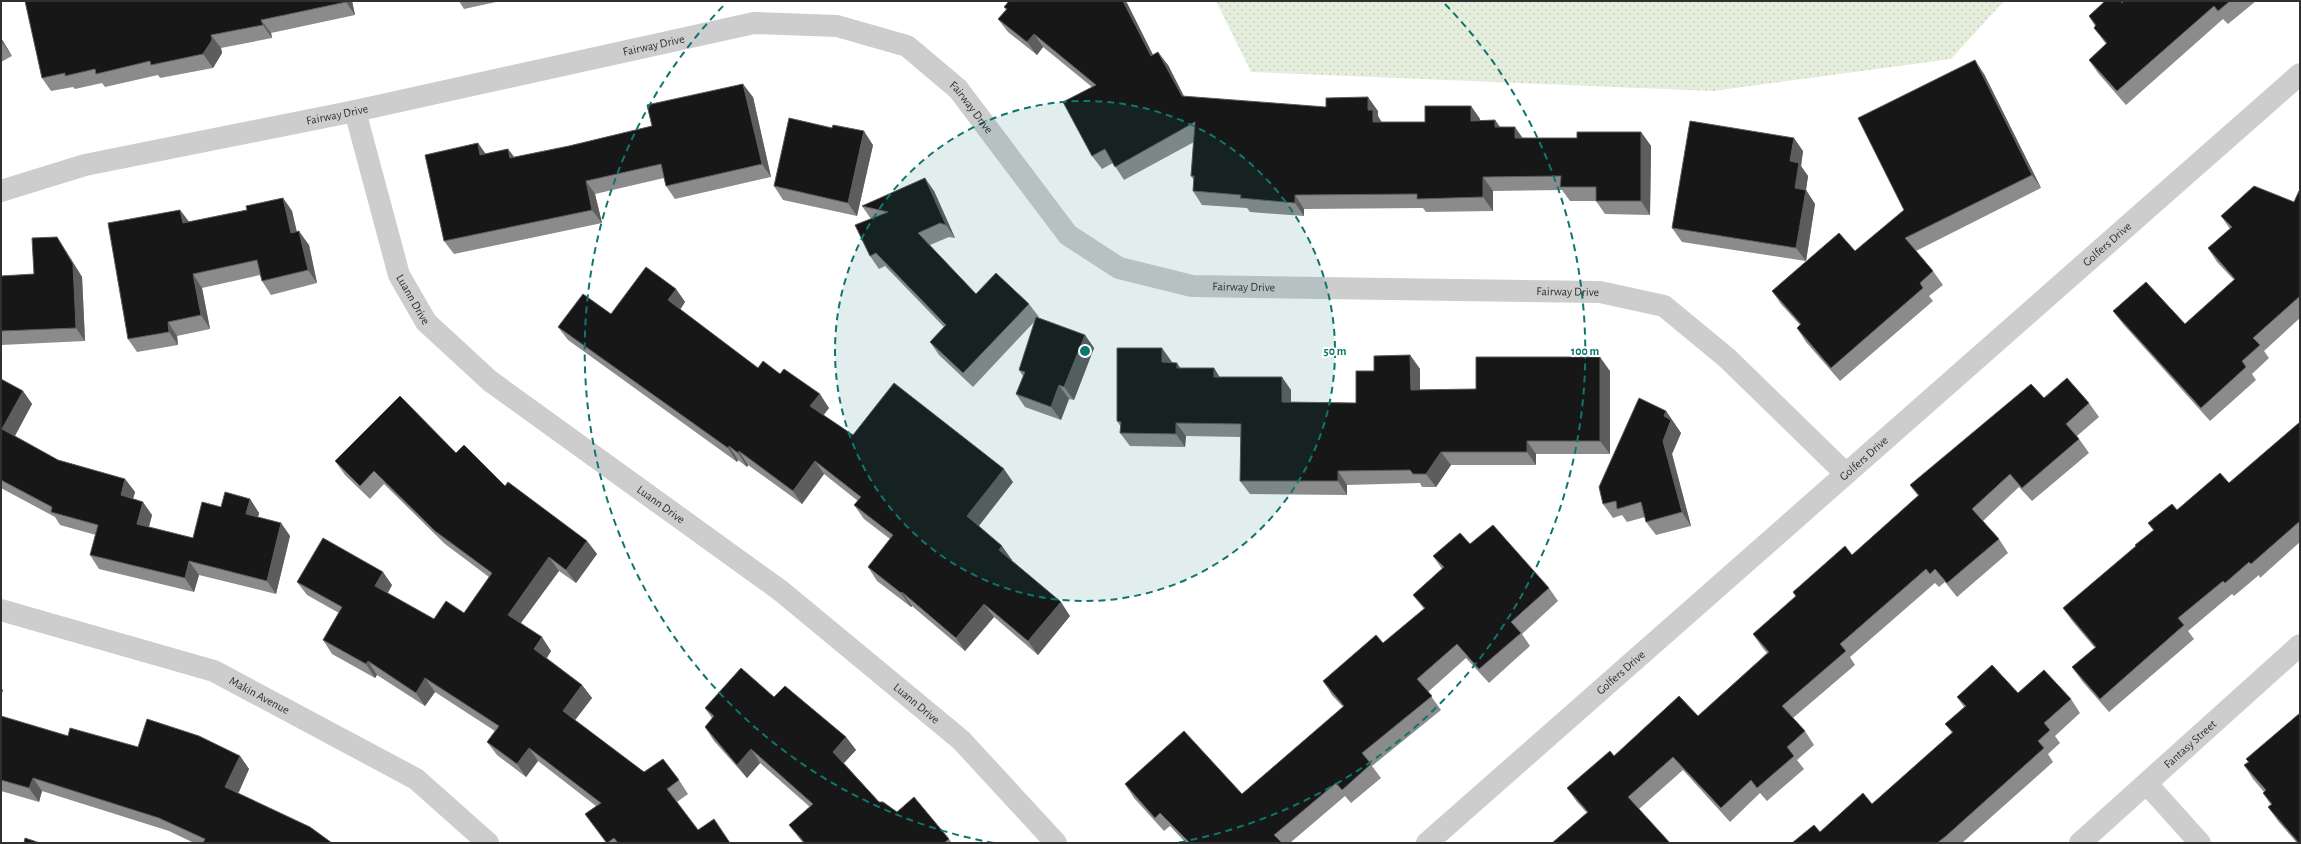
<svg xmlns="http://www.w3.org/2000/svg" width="2301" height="844" viewBox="0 0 2301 844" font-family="'Alegreya Sans',sans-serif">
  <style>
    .grass { fill: url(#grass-dots) }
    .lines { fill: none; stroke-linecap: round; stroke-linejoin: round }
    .minor { stroke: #cdcdcd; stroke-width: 22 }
    .wall { fill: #8b8b8b }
    .shaded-wall { fill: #5d5d5d }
    .building { fill: #171717; stroke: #5d5d5d }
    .ring { fill: none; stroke: #0f766e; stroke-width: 2; stroke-dasharray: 7 5 }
    .labels { text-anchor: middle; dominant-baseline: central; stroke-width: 4; stroke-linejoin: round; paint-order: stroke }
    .street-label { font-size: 12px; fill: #303030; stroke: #fff }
    .centre { fill: #0f766e; stroke: #fff; stroke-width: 2 }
    .ring-label { font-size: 12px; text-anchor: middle; font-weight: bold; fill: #0f766e; stroke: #fff; stroke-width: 4; stroke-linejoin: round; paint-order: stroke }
  </style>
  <defs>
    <pattern id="grass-dots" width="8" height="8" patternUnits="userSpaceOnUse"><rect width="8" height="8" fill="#e5eedc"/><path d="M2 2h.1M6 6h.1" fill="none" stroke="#c5ccbd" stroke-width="1.8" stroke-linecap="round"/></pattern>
  </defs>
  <rect width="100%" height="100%" fill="#fff"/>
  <path class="grass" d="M1216,1H2004L1951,59L1713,91L1251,72Z"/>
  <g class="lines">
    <g class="minor">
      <path id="s1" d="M355,111L399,275L426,322L490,381L781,591L961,740L1056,843"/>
      <path id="s2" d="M1,191L85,165L355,111L754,23L837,26L907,46L958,89L1068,235L1119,268L1192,286L1600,292L1664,306L1727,358L1845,473"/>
      <path id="s3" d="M1,610L214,671L416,779L488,843"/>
      <path d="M2147,784L2200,843"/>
      <path id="s4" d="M1427,843L2300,74"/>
      <path id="s5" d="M2080,843L2300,645"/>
    </g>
  </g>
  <g class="wall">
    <path d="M25,1H352L355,15L271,33L272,38L221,48L222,53L213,68L160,78L158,75L105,87L102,83L75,89L73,87L51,91L42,78Z"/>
    <path d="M459,1H496V2L464,9Z"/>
    <path d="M2124,1H2256L2228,24L2223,19L2126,105L2098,73L2089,60L2106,44L2094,28L2095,26L2089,16L2122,3Z"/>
    <path d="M1127,3L1153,55L1168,65L1184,97L1378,111V116L1381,122H1425L1471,106L1480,119V121L1495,120L1500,127L1522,138H1577L1641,132L1651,146L1650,215L1605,214L1596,201H1570L1562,190L1493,191V211L1426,212L1423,208L1304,209V216L1250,212L1247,208L1202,205L1193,191L1194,180L1191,176L1194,142L1124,180L1113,163L1102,169L1092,156V87L1043,47L1037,55L1008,32L998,19L1006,10L1004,7Z"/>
    <path d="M1,38L12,56L1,62Z"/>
    <path d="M1984,74L2041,188L1916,251L1933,271L1943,285L1929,296L1933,301L1840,381L1806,342L1797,328L1800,325L1781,304L1772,291L1855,251L1904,210Z"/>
    <path d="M753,97L771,177L675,199L666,186L664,178L595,194L602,223L454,254L444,241L478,143L485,154L508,149L514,157L569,146L652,126Z"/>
    <path d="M873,145L857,216L783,200L774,186Z"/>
    <path d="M1803,151L1801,166L1808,176L1806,190L1815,204L1806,261L1682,242L1672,228Z"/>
    <path d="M934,191L955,238L949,237L930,245L976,294L1029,304L1039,317L1038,318L1085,335L1094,348L1074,400L1069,399L1061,420L1025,407L1016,394L1023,376L1019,370L1035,321L973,387L939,355L930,342L944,327L885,266L879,269L870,256L871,219L862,206Z"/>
    <path d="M2300,192V318L2264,351L2269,358L2252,374L2256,380L2210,421L2123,324L2113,311L2185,324L2234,280L2217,262L2208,248L2230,229L2221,216L2294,202Z"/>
    <path d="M283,198L292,211L297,232L309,245L317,283L271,295L262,281L260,275L202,288L210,329L177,336L178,345L137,352L128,339L180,210L189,222L247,210Z"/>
    <path d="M66,251L82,277L85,341L1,345V276L34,274Z"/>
    <path d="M676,289L685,302L680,310L758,368L780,374L829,408L823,415L853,435L1013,482L979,526L1012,560H1011L1070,616L1038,655L994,617L965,651L912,606L911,607L877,581L868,567L890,539L864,519L854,505L858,501L824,474L802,504L748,465L747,467L738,460L737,462L568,340L558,327L611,314Z"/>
    <path d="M1410,355L1420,369V390L1476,389L1610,371V454H1536V465H1451L1436,487H1422L1420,483L1347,485V495L1250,494L1240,481L1241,437L1186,436L1185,447L1130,446L1120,433L1121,427L1117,421L1172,362L1180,368H1214L1219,377L1291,390V402L1356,403L1374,371Z"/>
    <path d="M1,379L23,391L32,404L15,436L58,460L125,479L135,492L133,499L152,515L149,527L193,538L221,507L250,499L259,513L258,517L281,523L290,536L276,594L199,575L194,592L99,569L90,555L96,535L60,525L55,517L1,488Z"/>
    <path d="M2044,398L2089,403L2099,417L2077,436L2089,453L2032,501L2019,487L1983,521L1999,539L2008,553L1957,597L1945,582L1939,587L1935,583L1850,657L1855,665L1793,718L1805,731L1814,745L1797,760L1804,769L1767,801L1760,793L1730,822L1683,770L1639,809L1587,813L1577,802L1567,788L1614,756L1698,716L1767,653L1762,647L1753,634L1796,597L1793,592L1852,555L1918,496L1910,485Z"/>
    <path d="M1666,411L1681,433L1672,454L1691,526L1656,535L1646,522L1645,517L1627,522L1622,515L1613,518L1603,504Z"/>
    <path d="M2300,422V542L2260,578L2259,575L2234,596L2232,594L2188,631L2194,639L2109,712L2082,681L2072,667L2095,648L2073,622L2063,608L2136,547L2153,530L2148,523L2177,510L2229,483Z"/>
    <path d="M456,453L587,541L597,554L576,583L559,571L521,623L551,651L547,658L582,685L592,698L575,720L644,772L679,780L688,794L677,802L698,830L731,843H606L585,814L596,806L538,761L526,777L497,755L487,742L495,731L435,692L425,706L377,675L375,678L332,654L323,640L339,613L307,595L297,582L392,585L388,593L434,619L464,613L489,577L445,544L384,484L370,499L345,475L335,461Z"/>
    <path d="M1470,544L1549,588L1558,601L1522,634L1530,646L1489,683L1466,658L1428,692L1441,710L1372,766L1381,778L1351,803L1345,796L1290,843H1186L1170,826L1164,831L1134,798L1125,784L1242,794L1343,707L1332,695L1323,681L1383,643L1424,609L1413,595L1442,569L1433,556Z"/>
    <path d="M2018,693L2071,699L2080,713L2055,736L2060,743L2048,754L2053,762L1962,843H1792L1820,832L1872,804L1952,733L1945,724L1964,707L1957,697Z"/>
    <path d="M774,697L846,737L856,750L844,763L879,802L897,812L949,839L952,843H803L789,825L810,807L760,763L747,778L714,741L705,727L712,718L705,708Z"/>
    <path d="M2300,713V843H2297L2278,821L2268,807L2271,805L2263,793L2264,792L2253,779L2244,765Z"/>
    <path d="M1,716L68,736L138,747L240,756L249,769L238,793L332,843H194L169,831L42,791L39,802L1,791Z"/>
  </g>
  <g class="shaded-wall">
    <path d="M345,1H352L355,15L346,2Z"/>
    <path d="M1123,1H1126L1160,69L1151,56Z"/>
    <path d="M261,20L271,33L272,38L263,25Z"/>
    <path d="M1034,34L1043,47L1037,55L1027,42Z"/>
    <path d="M211,35L221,48L222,53L213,68L203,54Z"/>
    <path d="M1,38L12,56L1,41Z"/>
    <path d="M1158,52L1168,65L1191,110L1182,96Z"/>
    <path d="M1975,60L1984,74L2041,188L2032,175Z"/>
    <path d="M743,84L753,97L771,177L762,164Z"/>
    <path d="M1368,97L1378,111V116L1383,124L1373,122L1368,110Z"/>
    <path d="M1471,106L1480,119V134L1471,121Z"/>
    <path d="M1495,120L1505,134L1495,127Z"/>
    <path d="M1515,127L1524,140L1515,138Z"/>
    <path d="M864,131L873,145L857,216L848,203Z"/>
    <path d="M1641,132L1651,146L1650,215L1641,201Z"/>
    <path d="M1794,138L1803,151L1801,166L1808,176L1806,190L1815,204L1806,261L1796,248L1790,161Z"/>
    <path d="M478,143L488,157L480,155Z"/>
    <path d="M508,149L518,162L510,158Z"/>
    <path d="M1483,177L1493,191V211L1483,197Z"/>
    <path d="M925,178L934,191L955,238L946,225Z"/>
    <path d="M586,181L595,194L602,223L592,210Z"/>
    <path d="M1295,195L1304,209V216L1295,203Z"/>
    <path d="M283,198L292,211L300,247L291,233Z"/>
    <path d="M180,210L190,223H183Z"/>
    <path d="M299,231L309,245L317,283L308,270Z"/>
    <path d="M57,237L66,251L82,277L85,341L76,328Z"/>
    <path d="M193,274L202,288L210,329L201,315Z"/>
    <path d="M676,289L685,302L677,314L668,300Z"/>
    <path d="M168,322L177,336L178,345L169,332Z"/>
    <path d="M1085,335L1094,348L1074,400L1064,387Z"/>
    <path d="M1162,348L1172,362V376L1162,362Z"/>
    <path d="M1410,355L1420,369V404L1411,390Z"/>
    <path d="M1600,357L1610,371V454L1600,441Z"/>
    <path d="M1177,363L1186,376L1177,368Z"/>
    <path d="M1214,368L1223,382L1214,377Z"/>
    <path d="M1282,377L1291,390V415L1282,402Z"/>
    <path d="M1059,385L1069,399L1061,420L1051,407Z"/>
    <path d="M23,391L32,404L11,443L2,429Z"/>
    <path d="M820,394L829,408L820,420L810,406Z"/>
    <path d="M1666,411L1681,433L1672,454L1691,526L1682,512L1663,441L1664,416Z"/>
    <path d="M1176,423L1186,436L1185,447L1176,434Z"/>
    <path d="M1527,441L1536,454V465L1527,452Z"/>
    <path d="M729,446L738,460L737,462L728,448Z"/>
    <path d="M739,451L748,465L747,467L738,453Z"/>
    <path d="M1441,452L1451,465L1436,487L1426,474Z"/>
    <path d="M815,461L824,474L802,504L793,491Z"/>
    <path d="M1004,469L1013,482L976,529L967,516Z"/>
    <path d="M1338,471L1347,485V495L1338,481Z"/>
    <path d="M125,479L135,492L130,509L121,495Z"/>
    <path d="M250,499L259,513L255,528L246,514Z"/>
    <path d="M143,502L152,515L146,537L137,524Z"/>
    <path d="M281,523L290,536L276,594L267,581Z"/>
    <path d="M587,541L597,554L576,583L566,570Z"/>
    <path d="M1002,546L1012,560L1008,564L999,550Z"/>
    <path d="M549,557L559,571L517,628L508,615Z"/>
    <path d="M189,561L199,575L194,592L185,578Z"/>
    <path d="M383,572L392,585L384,599L375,586Z"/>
    <path d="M902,592L912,606L911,607L901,593Z"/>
    <path d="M1061,602L1070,616L1038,655L1028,641Z"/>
    <path d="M984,604L994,617L965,651L956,638Z"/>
    <path d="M542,637L551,651L544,662L534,649Z"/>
    <path d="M368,661L377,675L375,678L366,664Z"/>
    <path d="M425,678L435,692L425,706L416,693Z"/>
    <path d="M582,685L592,698L572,724L563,711Z"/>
    <path d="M1,688L3,690L1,696Z"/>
    <path d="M846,737L856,750L842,765L833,752Z"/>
    <path d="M529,748L538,761L526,777L517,764Z"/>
    <path d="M751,749L760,763L747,778L737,765Z"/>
    <path d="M240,756L249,769L235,801L225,787Z"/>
    <path d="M33,778L42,791L39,802L29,788Z"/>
  </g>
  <g class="building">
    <path d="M25,1H345L346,2L261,20L263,25L211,35L212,40L203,54L151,65L150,61L96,74L95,69L65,76V73L42,78Z"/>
    <path d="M1009,1H1123L1151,56L1158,52L1182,96L1326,107V98L1368,97V110H1373V122H1425V106H1471V121L1495,120V127H1515V138H1577V132H1641V201H1596V187H1560L1561,176L1483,177V197L1417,199V194L1295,195V203L1240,198L1241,195L1193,191L1194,176H1191L1195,122L1115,167L1105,149L1092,156L1063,102L1096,85L1034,34L1027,42L998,19L1007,9L1004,7Z"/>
    <path d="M2105,1H2121L2122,3L2124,1H2230L2218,11L2214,6L2117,91L2089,60L2107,43L2094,28L2096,25L2089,16Z"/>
    <path d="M1975,60L2032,175L1905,238L1933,271L1920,283L1923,288L1831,368L1797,328L1801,324L1772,291L1839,233L1855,251L1904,210L1858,118Z"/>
    <path d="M743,84L762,164L666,186L661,164L586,181L592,210L444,241L425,155L478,143L480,155L508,149L510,158L569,146L652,126L647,105Z"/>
    <path d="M789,118L832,128L833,125L864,131L848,203L774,186Z"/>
    <path d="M1690,121L1794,138L1790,161L1799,163L1795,188L1806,190L1796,248L1672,228Z"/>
    <path d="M925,178L946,225L940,223L918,233L976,294L996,273L1029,304L963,373L930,342L946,325L876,253L870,256L855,225L888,212L862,206Z"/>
    <path d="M2254,186L2294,202L2299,191L2300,192V296L2253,338L2260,345L2242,361L2246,367L2201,408L2113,311L2146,282L2185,324L2235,279L2208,248L2232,227L2221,216Z"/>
    <path d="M283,198L291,233L299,231L308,270L262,281L257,260L193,274L201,315L168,322L169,332L128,339L108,223L180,210L183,223L247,210L246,206Z"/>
    <path d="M57,237L73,264L76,328L1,331V276L34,274L32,238Z"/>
    <path d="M646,267L676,289L668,300L758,368L763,361L780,374L784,369L820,394L810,406L853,435L894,383L1004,469L967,516L1002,546L999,550L1061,602L1028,641L984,604L956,638L902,592L901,593L868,567L893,535L854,505L861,497L815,461L793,491L739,451L738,453L729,446L728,448L558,327L583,294L611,314Z"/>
    <path d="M1036,317L1085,335L1064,387L1059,385L1051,407L1016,394L1025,372L1019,370Z"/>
    <path d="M1117,348H1162V362L1177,363V368H1214V377H1282V402L1356,403V371H1374V356L1410,355L1411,390L1476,389V357H1600V441H1527V452H1441L1426,474H1413L1410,470L1338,471V481H1240L1241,424L1176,423V434L1120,433L1121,422L1117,421Z"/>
    <path d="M2067,378L2089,403L2066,424L2079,439L2022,488L2010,474L1972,509L1999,539L1947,583L1935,569L1930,574L1926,569L1840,644L1846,651L1782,706L1805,731L1787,747L1794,756L1757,788L1751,780L1721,808L1673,757L1628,797L1670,843H1552L1588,812L1567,788L1610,751L1614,756L1679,696L1698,716L1769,652L1753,634L1796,596L1793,592L1845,546L1852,555L1919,495L1910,485L2031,384L2044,398Z"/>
    <path d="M1,379L23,391L2,429L58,460L125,479L121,495L143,502L137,524L193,538L202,502L221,507L225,492L250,499L246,514L281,523L267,581L189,561L185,578L90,555L98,525L51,512L52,507L1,480Z"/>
    <path d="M400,396L456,453L464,445L505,486L508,482L587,541L566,570L549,557L508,615L542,637L534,649L582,685L563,711L644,772L663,759L679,780L667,789L698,830L714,819L730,843H618L614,838L607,843L585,814L601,803L529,748L517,764L487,742L499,726L425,678L416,693L368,661L366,664L323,640L342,607L297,582L323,538L383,572L375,586L434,619L446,601L464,613L492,573L435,531L374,471L360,486L335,461Z"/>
    <path d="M1639,398L1666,411L1664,416L1671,420L1663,441L1682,512L1646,522L1641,502L1617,509L1616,501L1603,504L1599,487Z"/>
    <path d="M2300,422V521L2251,564L2249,562L2225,583L2223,581L2178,618L2184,625L2100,699L2072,667L2096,647L2063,608L2136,546L2135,545L2154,530L2148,523L2172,504L2177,510L2220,473L2229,483Z"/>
    <path d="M1493,525L1549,588L1511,622L1521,633L1479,669L1457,644L1417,679L1432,696L1362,753L1371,764L1342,790L1336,783L1274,835L1281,842L1280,843H1190L1160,813L1155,818L1125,784L1184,731L1242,794L1344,706L1323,681L1376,635L1383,643L1425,608L1413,595L1444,567L1433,556L1460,533L1470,544Z"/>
    <path d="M1992,665L2018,693L2044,670L2071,699L2044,723L2050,730L2038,741L2044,748L1946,836L1937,843H1792L1814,825L1820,832L1863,793L1872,804L1953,732L1945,724L1966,706L1957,697Z"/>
    <path d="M741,668L774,697L785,686L846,737L833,752L879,802H883L897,812L914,797L949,839L944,843H805L789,825L813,804L751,749L737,765L705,727L714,716L705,708Z"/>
    <path d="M2300,713V841L2299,843L2268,807L2272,804L2263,793L2266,790L2244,765L2249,762L2246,759Z"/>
    <path d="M1,716L68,736L70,728L138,747L147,719L199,736L240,756L225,787L310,827L332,843H203L205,839L159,818L33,778L29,788L1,780Z"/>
    <path d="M25,838L40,843H24Z"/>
  </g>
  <circle cx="1085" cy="351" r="250" fill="#0f766e" fill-opacity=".12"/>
  <g class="ring">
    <circle cx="1085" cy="351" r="250"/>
    <path d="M994 843A500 500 0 0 1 725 4M1445 4A500 500 0 0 1 1176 843"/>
  </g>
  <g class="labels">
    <g class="street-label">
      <text stroke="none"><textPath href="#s2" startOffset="669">Fairway Drive</textPath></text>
      <text stroke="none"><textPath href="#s2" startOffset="1017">Fairway Drive</textPath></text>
      <text stroke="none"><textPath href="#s2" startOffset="345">Fairway Drive</textPath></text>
      <text stroke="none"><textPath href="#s4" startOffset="906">Golfers Drive</textPath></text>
      <text stroke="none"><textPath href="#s2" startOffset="1365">Fairway Drive</textPath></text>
      <text stroke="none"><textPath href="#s2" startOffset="1689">Fairway Drive</textPath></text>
      <text stroke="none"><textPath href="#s1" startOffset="198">Luann Drive</textPath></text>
      <text stroke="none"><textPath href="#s4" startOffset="582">Golfers Drive</textPath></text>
      <text stroke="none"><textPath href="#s1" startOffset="522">Luann Drive</textPath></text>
      <text stroke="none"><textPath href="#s4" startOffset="258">Golfers Drive</textPath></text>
      <text stroke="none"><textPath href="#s3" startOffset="273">Makin Avenue</textPath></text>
      <text stroke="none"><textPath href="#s1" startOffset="846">Luann Drive</textPath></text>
      <text stroke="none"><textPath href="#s5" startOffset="148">Fantasy Street</textPath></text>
    </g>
  </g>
  <circle cx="1085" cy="351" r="6" class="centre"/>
  <g class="ring-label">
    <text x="1335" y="355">50 m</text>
    <text x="1585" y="355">100 m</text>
  </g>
  <rect width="2301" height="844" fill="none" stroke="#303030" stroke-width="4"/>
</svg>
